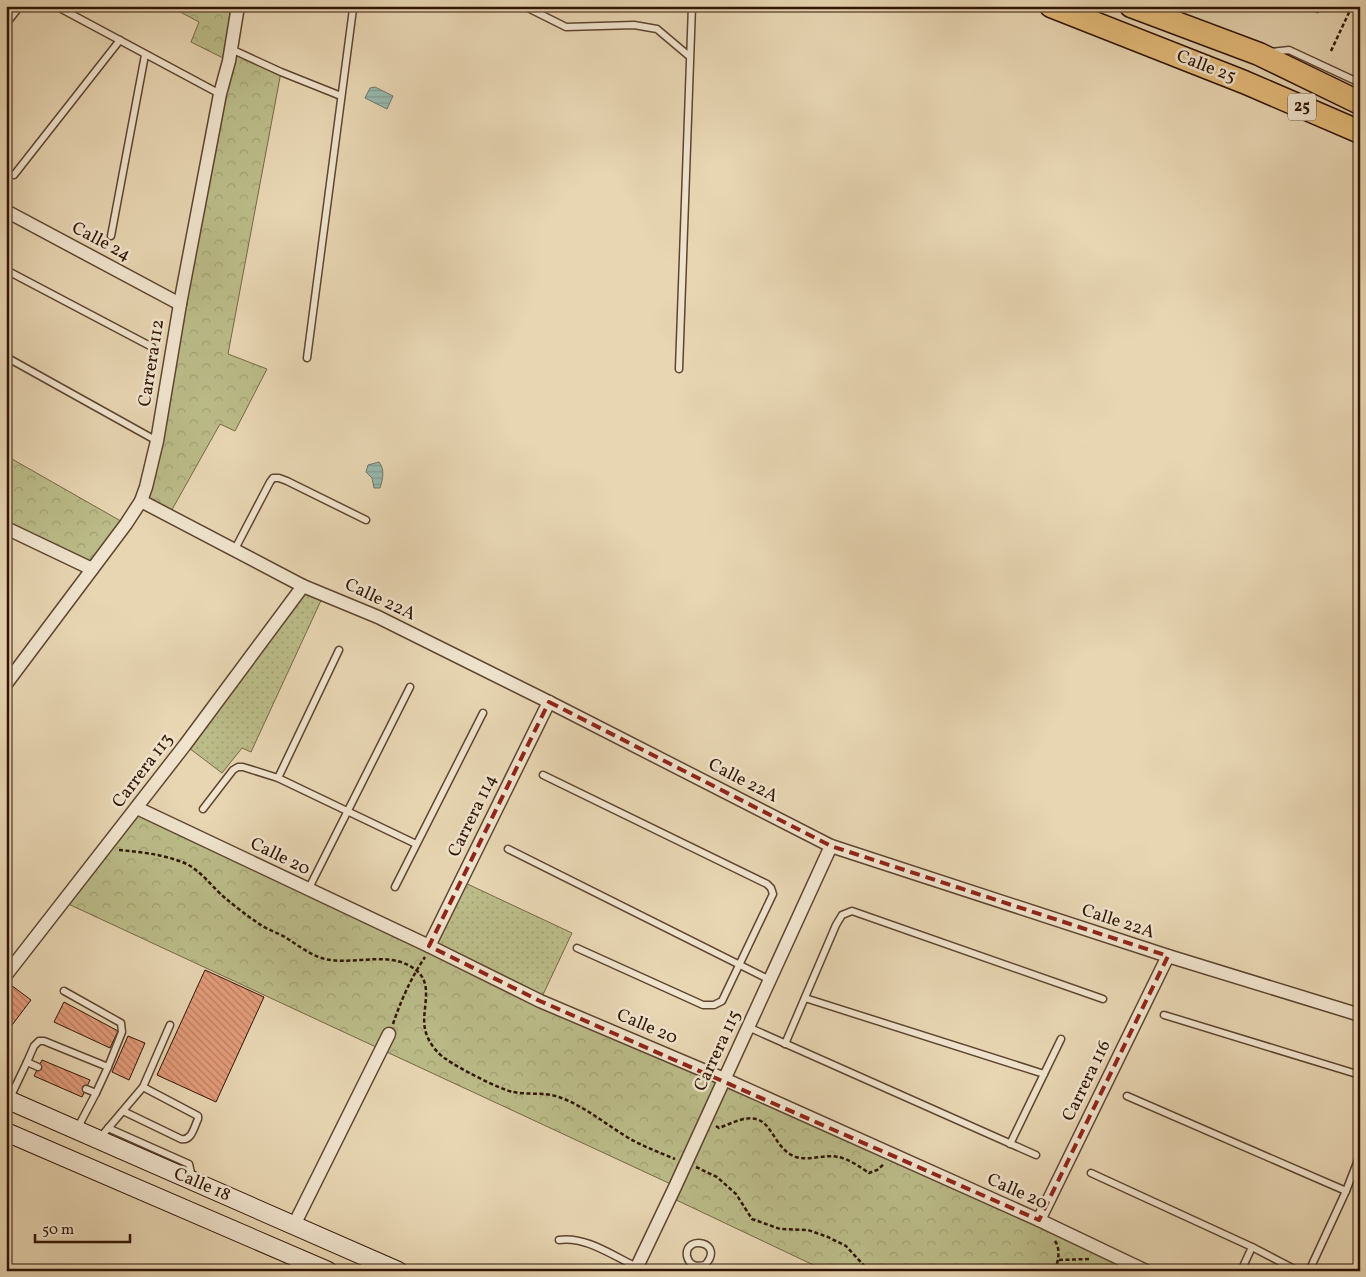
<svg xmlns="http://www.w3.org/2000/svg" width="1366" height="1277" viewBox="0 0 1366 1277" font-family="Vollkorn,serif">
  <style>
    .grass { fill: url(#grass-dots); stroke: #766846 }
    .park { fill: url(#park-crowns); stroke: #766846 }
    .water { fill: url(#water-rules); stroke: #6e776b }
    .building { fill: url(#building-back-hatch); stroke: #301504 }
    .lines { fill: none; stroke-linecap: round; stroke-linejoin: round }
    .lane-casing { stroke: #5e4530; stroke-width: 9 }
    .street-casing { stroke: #5e4530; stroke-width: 15 }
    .secondary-casing { stroke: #301504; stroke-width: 20 }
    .highway-casing { stroke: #301504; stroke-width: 25 }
    .path { stroke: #301504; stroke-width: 2.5; stroke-dasharray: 4 2.5; stroke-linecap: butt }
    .lane { stroke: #f0e4ce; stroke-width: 6 }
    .street { stroke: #f0e4ce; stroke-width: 12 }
    .secondary { stroke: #f0e4ce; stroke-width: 18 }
    .highway { stroke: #e4bb7a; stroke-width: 22 }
    .marked { fill: none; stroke: #8f2418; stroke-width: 4; stroke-dasharray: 10 6; stroke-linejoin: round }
    .labels { text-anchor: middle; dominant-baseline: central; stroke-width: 5; stroke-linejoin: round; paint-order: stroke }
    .shield { fill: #f0e4ce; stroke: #6a5341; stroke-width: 1 }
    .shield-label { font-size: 16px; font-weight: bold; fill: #301504 }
    .street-label { font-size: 18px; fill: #301504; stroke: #f0e4ce }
  </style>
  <defs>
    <pattern id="grass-dots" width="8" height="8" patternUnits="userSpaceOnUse" patternTransform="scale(1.25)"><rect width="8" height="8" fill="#bbbc89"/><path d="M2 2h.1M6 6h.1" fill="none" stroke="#a1a175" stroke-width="1.8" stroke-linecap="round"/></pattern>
    <pattern id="park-crowns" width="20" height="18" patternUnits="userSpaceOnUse" patternTransform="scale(1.25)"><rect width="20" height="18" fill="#bbbc89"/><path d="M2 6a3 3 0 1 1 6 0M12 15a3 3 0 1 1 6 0" fill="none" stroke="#a1a175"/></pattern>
    <pattern id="water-rules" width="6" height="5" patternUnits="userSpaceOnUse" patternTransform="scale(1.25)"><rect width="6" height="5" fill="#97b9af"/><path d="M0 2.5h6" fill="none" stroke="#829e95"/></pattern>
    <pattern id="building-back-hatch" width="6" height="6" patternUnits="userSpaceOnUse" patternTransform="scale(1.25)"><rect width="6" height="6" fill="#e49c7b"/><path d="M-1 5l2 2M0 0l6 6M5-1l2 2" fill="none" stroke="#b97e63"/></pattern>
  </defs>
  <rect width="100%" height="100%" fill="#e8d6b3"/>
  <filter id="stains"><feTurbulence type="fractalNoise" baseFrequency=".004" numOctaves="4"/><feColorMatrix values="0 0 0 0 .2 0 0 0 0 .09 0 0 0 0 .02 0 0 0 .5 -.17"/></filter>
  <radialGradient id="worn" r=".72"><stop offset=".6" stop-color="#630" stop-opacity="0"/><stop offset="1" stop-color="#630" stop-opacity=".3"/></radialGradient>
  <g class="grass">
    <path d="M303,586L324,594L251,752L242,748L222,773L185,745Z"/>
    <path d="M461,881L572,933L540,1001L429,946Z"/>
  </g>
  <g class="park">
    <path d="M169,6H238L231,49L281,72L228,354L267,369L235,431L220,424L169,515L141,501L229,61L191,42L199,22Z"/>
    <path d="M6,446L12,459L126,524L92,569L6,528Z"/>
    <path d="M137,808L308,890L1146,1271H826L670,1197L675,1186L64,902Z"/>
  </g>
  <g class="water">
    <path d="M375,87L393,96L387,109L365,98L370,88Z"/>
    <path d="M379,462C385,470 383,478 380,488H374L372,478L366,472L368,465Z"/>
  </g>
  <g class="building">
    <path d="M1295,6H1321L1318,13L1307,8L1306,11Z"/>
    <path d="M205,970L264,997L216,1102L157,1075Z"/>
    <path d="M7,982L31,1000L6,1033V982Z"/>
    <path d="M64,1002L118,1031L110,1048L54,1022Z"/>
    <path d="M128,1036L145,1043L129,1080L112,1072Z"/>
    <path d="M42,1060L90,1080L82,1097L34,1076Z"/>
  </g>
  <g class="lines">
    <g class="lane-casing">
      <g id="lane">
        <path d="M56,6L220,94"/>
        <path d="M524,6L566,27L634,25L657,29L689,56"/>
        <path d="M6,24L20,6"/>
        <path d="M231,49L281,72L341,96"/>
        <path d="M1271,52L1289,50L1360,83"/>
        <path d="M14,175L120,40"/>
        <path d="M111,236L145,55"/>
        <path d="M6,270L152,347"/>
        <path d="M6,357L157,441"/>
        <path d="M307,358L353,9"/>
        <path d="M679,369L692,6"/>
        <path d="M235,549L270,482L273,478H279L287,481L366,520"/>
        <path d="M543,775L767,884L771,888L773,894L722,1001L714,1005H703L577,948"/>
        <path d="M278,778L339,650"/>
        <path d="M203,809L233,770L238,767H243L278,778L416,844"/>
        <path d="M508,849L770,980"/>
        <path d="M395,887L483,713"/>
        <path d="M308,890L410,687"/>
        <path d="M64,991L121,1023L122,1032L108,1067"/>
        <path d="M805,998L1044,1074"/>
        <path d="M1164,1015L1360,1075"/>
        <path d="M748,1027L1036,1155"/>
        <path d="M785,1044L836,925L842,915L852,911L1103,999"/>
        <path d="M27,1062L34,1046L39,1041H44L108,1067L96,1093"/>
        <path d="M1127,1096L1346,1191"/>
        <path d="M9,1100L27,1062L38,1067"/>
        <path d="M123,1111L181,1139C192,1141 194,1127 198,1119V1116L143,1087"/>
        <path d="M108,1128L189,1164L192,1177"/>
        <path d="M77,1129L96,1093L86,1089"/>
        <path d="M99,1139L143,1087L170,1025"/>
        <path d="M1010,1144L1061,1039"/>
        <path d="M1091,1173L1252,1247L1298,1271"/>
        <path d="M559,1240C586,1236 613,1256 637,1267"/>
        <path d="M705,1265C697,1267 689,1266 687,1256C684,1234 726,1242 705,1265L706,1271"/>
        <path d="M1241,1271L1252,1247"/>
        <path d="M1308,1271L1310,1269L1346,1191L1360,1155"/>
      </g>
    </g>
    <g class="street-casing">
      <g id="street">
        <path d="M1166,19L1173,6"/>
        <path d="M6,211L180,304"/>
        <path d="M141,501L303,586L378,617L549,702L831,846L1168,956L1360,1015"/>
        <path d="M6,528L92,569"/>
        <path d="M6,684L126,524L141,501L146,487L157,441L180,304L220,94L229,61L238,6"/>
        <path d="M137,808L429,946L540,1001L724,1079L1039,1220L1146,1271"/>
        <path d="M429,946L549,702"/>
        <path d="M6,975L185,745L303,586"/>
        <path d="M1039,1220L1168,956"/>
        <path d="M294,1225L389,1034"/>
        <path d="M635,1271L675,1187L831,846"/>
      </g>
    </g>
    <g class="secondary-casing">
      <g id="secondary">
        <path d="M6,1099L398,1271"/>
        <path d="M6,1132L328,1271"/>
      </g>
    </g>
    <g class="highway-casing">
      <g id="highway">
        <path d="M1051,6L1244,82L1360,132"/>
        <path d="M1131,6L1259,54L1360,103"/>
      </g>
    </g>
    <g class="path">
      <path d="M1025,6L1035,10"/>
      <path d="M1331,51L1352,6"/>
      <path d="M119,850C140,852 161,854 182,862C199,868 211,886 225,898C235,906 247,916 258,923C266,929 276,932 285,937C294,943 304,950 314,955C345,971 388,946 417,971C434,985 421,1011 425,1029C427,1040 436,1053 446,1059C458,1068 499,1089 513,1092C528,1095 545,1092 559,1097C584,1106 604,1123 627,1137C642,1146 658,1152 675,1159"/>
      <path d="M393,1024C401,1000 411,978 425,957"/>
      <path d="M716,1126L719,1128C730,1124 744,1116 756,1119C773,1123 775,1150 796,1157C809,1161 825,1154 838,1157C847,1158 862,1168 869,1173L877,1170L884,1164"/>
      <path d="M696,1167L717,1177L736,1194L752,1219L780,1229L808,1230L828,1237L846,1246L869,1271"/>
      <path d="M1055,1241C1061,1250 1058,1261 1055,1271"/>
      <path d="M1059,1260L1090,1259"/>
    </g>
    <use href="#lane" class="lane"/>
    <use href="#street" class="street"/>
    <use href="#secondary" class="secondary"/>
    <use href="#highway" class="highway"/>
  </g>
  <path class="marked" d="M549,702L831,846L1168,956L1039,1220L540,1001L429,946Z"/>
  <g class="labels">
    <rect class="shield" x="1288" y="93.5" width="28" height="27" rx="4"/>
    <g class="shield-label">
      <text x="1302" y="107">25</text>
    </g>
    <g class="street-label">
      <text transform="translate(1206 67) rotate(21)">Calle 25</text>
      <text transform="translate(101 242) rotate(28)">Calle 24</text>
      <text transform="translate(152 363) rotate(-81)">Carrera 112</text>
      <text transform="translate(380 600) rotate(25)">Calle 22A</text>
      <text transform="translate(143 771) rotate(-53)">Carrera 113</text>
      <text transform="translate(743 781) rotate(27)">Calle 22A</text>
      <text transform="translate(473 816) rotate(-64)">Carrera 114</text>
      <text transform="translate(280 857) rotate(26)">Calle 20</text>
      <text transform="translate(1118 922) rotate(18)">Calle 22A</text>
      <text transform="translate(647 1027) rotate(23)">Calle 20</text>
      <text transform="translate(718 1051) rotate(-65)">Carrera 115</text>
      <text transform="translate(1087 1081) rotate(-64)">Carrera 116</text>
      <text transform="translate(202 1185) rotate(23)">Calle 18</text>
      <text transform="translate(1017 1192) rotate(24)">Calle 20</text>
    </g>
  </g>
  <rect width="1366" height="1277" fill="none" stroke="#e8d6b3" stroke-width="25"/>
  <rect x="8" y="8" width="1351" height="1262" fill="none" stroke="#301504" stroke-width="2.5"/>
  <rect x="12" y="12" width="1341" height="1252" fill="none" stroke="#301504"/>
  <path d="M35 1234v8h95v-8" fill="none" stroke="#301504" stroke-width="2.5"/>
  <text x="42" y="1234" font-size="15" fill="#301504" stroke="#f0e4ce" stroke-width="4" paint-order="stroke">50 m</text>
  <rect width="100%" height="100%" filter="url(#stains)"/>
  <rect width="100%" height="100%" fill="url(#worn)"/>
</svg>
